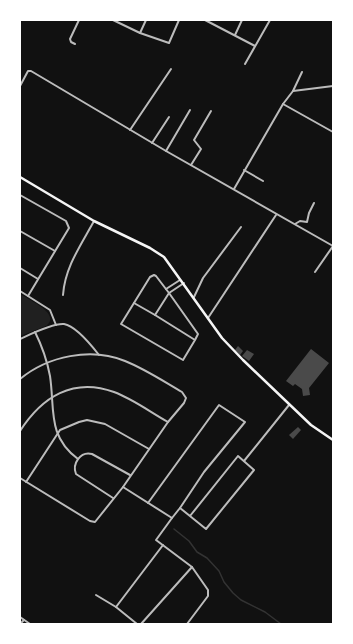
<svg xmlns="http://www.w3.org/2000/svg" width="353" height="644" viewBox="0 0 353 644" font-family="'Space Grotesk',sans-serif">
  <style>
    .green { fill: #202020 }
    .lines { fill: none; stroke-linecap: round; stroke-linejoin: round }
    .stream { stroke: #333; stroke-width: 1.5 }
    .building { fill: #4a4a4a }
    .minor { stroke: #bcbcbc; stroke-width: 2 }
    .secondary { stroke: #f5f5f5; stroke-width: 2.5 }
  </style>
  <rect width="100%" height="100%" fill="#111"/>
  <path class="green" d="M20,294C29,300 62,314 46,326L20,336Z"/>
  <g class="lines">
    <path class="stream" d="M174,529L189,541L197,552L207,558L219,571L224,582L233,593L241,600L265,612L281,624"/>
  </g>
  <g class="building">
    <path d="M238,346L243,351L240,355L235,350Z"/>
    <path d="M311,349L329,363L309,388L310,395L303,396L302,389L295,384L293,386L286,381Z"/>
    <path d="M247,350L254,354L249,361L242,356Z"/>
    <path d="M298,427L301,430L293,439L289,435Z"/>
  </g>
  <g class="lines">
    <g class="minor">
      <path d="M113,20L140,33L169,43L179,20"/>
      <path d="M205,20L255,46"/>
      <path d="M140,33L146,20"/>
      <path d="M235,35L242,20"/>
      <path d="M75,44L71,42L70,39L79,20"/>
      <path d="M245,64L270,20"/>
      <path d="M20,86L28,71H31L166,151L333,246"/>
      <path d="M293,91L302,72"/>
      <path d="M283,104L333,132"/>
      <path d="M130,130L171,69"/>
      <path d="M152,143L169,117"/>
      <path d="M166,151L190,110"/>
      <path d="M191,165L201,149L194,140L211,111"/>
      <path d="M244,170L263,181"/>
      <path d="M234,189L283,104L293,91L333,86"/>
      <path d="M20,195L66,221L69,228L28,296"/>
      <path d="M295,224L300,221L307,222L309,213L314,203"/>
      <path d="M20,231L55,251"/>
      <path d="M20,268L38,279"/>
      <path d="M315,272L333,246"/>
      <path d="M184,283L169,293L155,315L195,340L183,360L121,324L150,277L154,275L156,276L169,293L198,334L195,340"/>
      <path d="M166,289L180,280"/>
      <path d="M20,291L50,310L56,325"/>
      <path d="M63,295C65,267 81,245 94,221"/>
      <path d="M194,297L203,278L241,227"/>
      <path d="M134,303L155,315"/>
      <path d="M208,318L276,215"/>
      <path d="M35,332C42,346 47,360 50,376C55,409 47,436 78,459"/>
      <path d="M20,339C31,334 52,323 64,324C76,326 92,346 99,355"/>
      <path d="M20,379C48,356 91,347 125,361C145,369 163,381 182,392L186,398L184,403L168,422L123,487L95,522L90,521L20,478"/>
      <path d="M20,431C42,397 73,377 114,392C133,399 150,412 168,422"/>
      <path d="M244,461L289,405"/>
      <path d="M26,482L60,430L79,422L87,420L105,424L149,449"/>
      <path d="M123,487L172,518L180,508"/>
      <path d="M113,498L76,474C72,464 80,451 92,454L130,475"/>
      <path d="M148,503L219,405L245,422L204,472L180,508L206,529L254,470L238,456L190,516"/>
      <path d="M172,518L156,540L192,567L208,590V596L187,624"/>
      <path d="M96,595L116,607L137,624"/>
      <path d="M116,607L163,545"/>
      <path d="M20,617L30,624"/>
      <path d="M20,624L24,620"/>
      <path d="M141,624L192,567"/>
    </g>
    <path class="secondary" d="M20,177L94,221L150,248L164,257L222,338L243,360L311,425L333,440"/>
  </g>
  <rect width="353" height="644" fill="none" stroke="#ffffff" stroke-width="42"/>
</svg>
